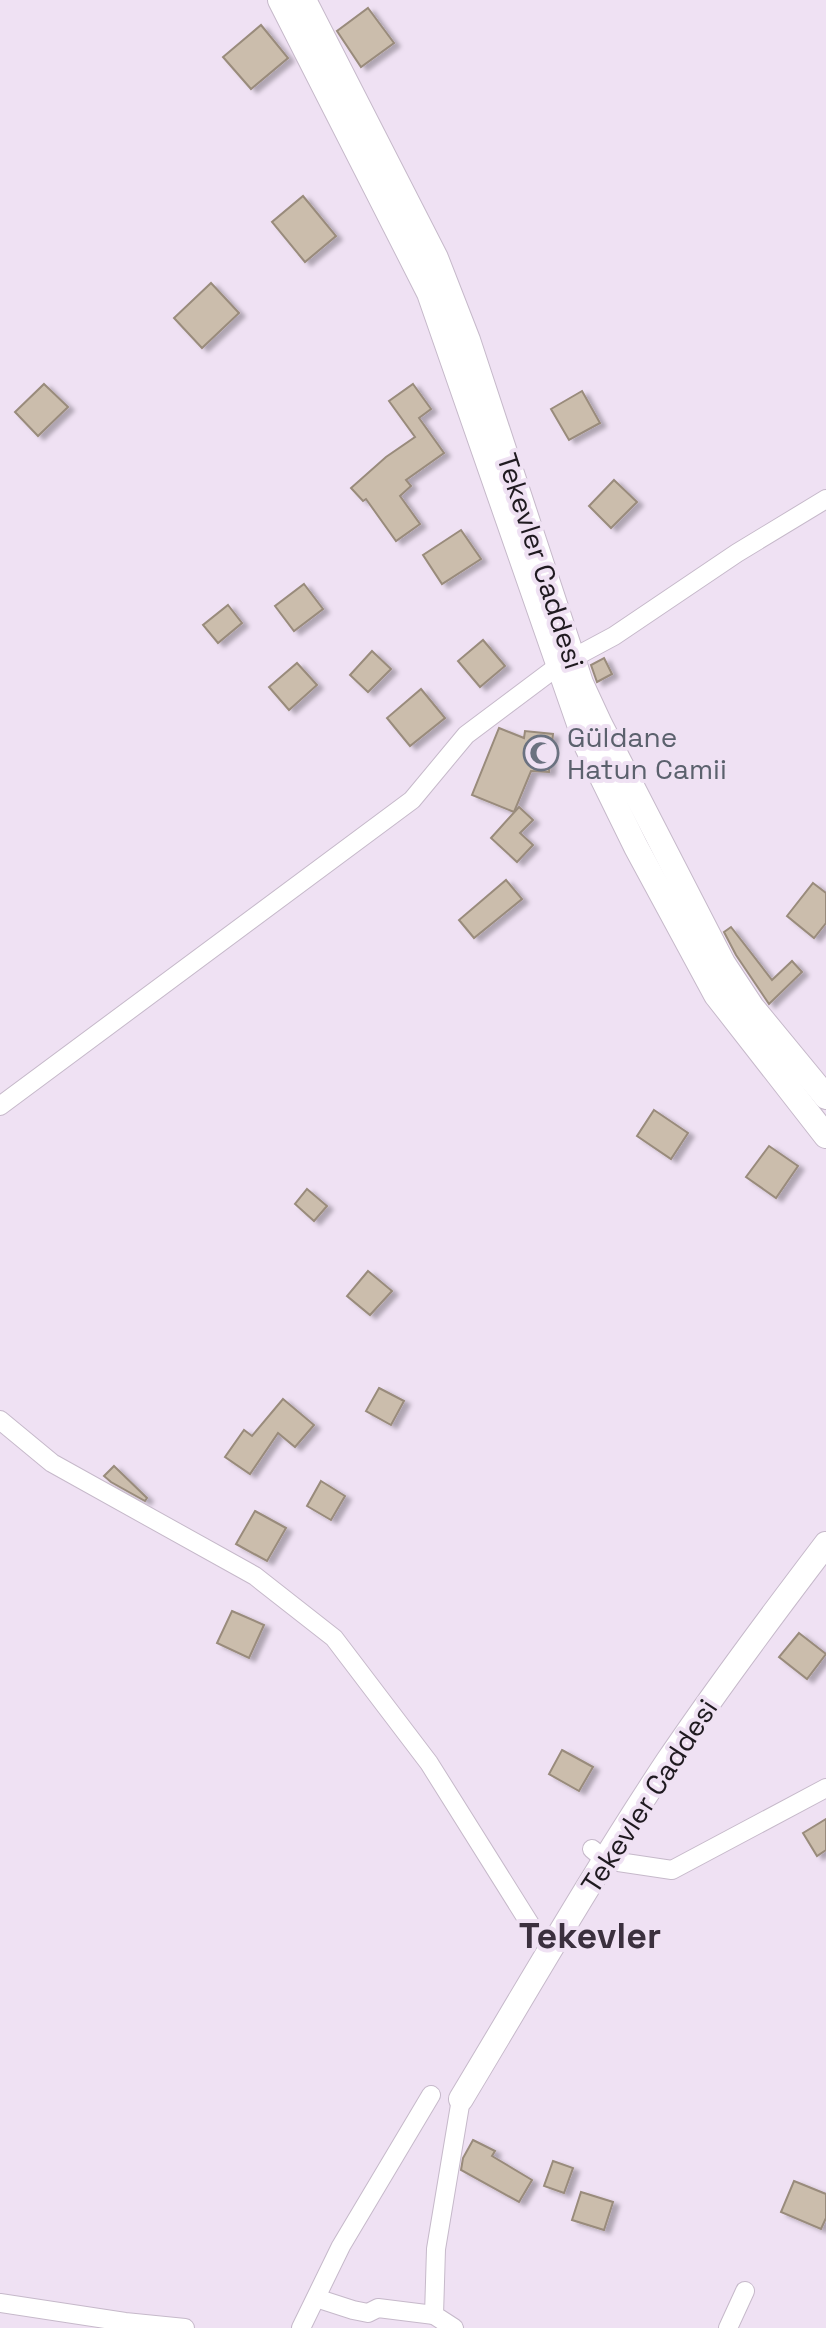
<svg xmlns="http://www.w3.org/2000/svg" width="826" height="2328" viewBox="0 0 826 2328" font-family="'Space Grotesk',sans-serif">
  <style>
    .building { fill: #cbbdac; stroke: #998b7b; stroke-width: 2; filter: url(#shadow) }
    .lines { fill: none; stroke-linecap: round; stroke-linejoin: round }
    .street-casing { stroke: #c6b9ca; stroke-width: 20 }
    .secondary-casing { stroke: #c6b9ca; stroke-width: 26 }
    .street { stroke: #fff; stroke-width: 18 }
    .secondary { stroke: #fff; stroke-width: 24 }
    .labels { text-anchor: middle; dominant-baseline: central; stroke-width: 8; stroke-linejoin: round; paint-order: stroke }
    .street-label { font-size: 28px; fill: #1f1a20; stroke: #efe1f3 }
    .worship-label { font-size: 28px; fill: #5b616d; stroke: #efe1f3; text-anchor: start }
    .district-label { font-size: 36px; font-weight: bold; fill: #3b303e; stroke: #efe1f3 }
  </style>
  <defs>
    <filter id="shadow"><feDropShadow dx="6" dy="3.5" stdDeviation="2" flood-color="#0004"/></filter>
  </defs>
  <rect width="100%" height="100%" fill="#efe1f3"/>
  <g class="building">
    <path d="M368,8L394,43L361,67L337,31Z"/>
    <path d="M261,25L288,58L251,89L223,57Z"/>
    <path d="M303,196L336,236L305,262L272,222Z"/>
    <path d="M211,283L239,313L202,348L174,318Z"/>
    <path d="M44,384L68,407L38,436L15,412Z"/>
    <path d="M413,384L431,409L419,418L444,453L406,480L411,486L400,496L420,524L396,541L366,499L363,501L351,488L386,457L415,437L389,401Z"/>
    <path d="M582,391L600,423L569,440L551,409Z"/>
    <path d="M614,480L637,502L611,528L589,506Z"/>
    <path d="M461,530L481,559L442,584L423,555Z"/>
    <path d="M304,584L323,609L294,631L275,606Z"/>
    <path d="M228,605L242,623L218,643L203,625Z"/>
    <path d="M483,640L505,666L480,687L458,661Z"/>
    <path d="M372,651L391,669L368,692L350,675Z"/>
    <path d="M604,658L612,674L597,682L591,665Z"/>
    <path d="M297,663L317,685L289,710L269,687Z"/>
    <path d="M421,689L445,718L410,746L387,718Z"/>
    <path d="M499,728L524,738L525,731L553,734L549,772L531,771L514,812L472,795Z"/>
    <path d="M519,807L533,820L520,833L533,845L517,862L491,838Z"/>
    <path d="M506,880L522,899L474,938L459,920Z"/>
    <path d="M813,883L826,893V923L814,938L787,916Z"/>
    <path d="M731,927L772,980L792,961L802,972L769,1004L736,955L724,932Z"/>
    <path d="M654,1110L688,1133L671,1159L637,1136Z"/>
    <path d="M769,1146L798,1166L776,1198L746,1177Z"/>
    <path d="M307,1189L327,1206L314,1221L295,1204Z"/>
    <path d="M368,1271L392,1291L370,1315L347,1296Z"/>
    <path d="M379,1388L404,1401L391,1425L366,1411Z"/>
    <path d="M283,1399L314,1425L295,1447L278,1433L250,1474L225,1457L244,1430L252,1436Z"/>
    <path d="M114,1466L147,1498L145,1501L111,1482L104,1476Z"/>
    <path d="M321,1481L345,1496L331,1520L307,1506Z"/>
    <path d="M255,1511L286,1528L267,1561L236,1544Z"/>
    <path d="M232,1611L264,1625L249,1658L217,1643Z"/>
    <path d="M799,1633L826,1654L807,1679L779,1657Z"/>
    <path d="M562,1750L593,1767L579,1791L549,1774Z"/>
    <path d="M826,1819V1850L817,1856L803,1833Z"/>
    <path d="M473,2140L495,2151L492,2156L532,2180L519,2202L461,2170L463,2158Z"/>
    <path d="M553,2161L573,2168L564,2193L544,2186Z"/>
    <path d="M794,2181L826,2194V2218L821,2229L781,2212Z"/>
    <path d="M581,2192L613,2202L604,2230L572,2220Z"/>
  </g>
  <g class="lines">
    <g class="street-casing">
      <g id="street">
        <path d="M0,1106L412,800L466,735L558,666L614,636L737,553L826,499"/>
        <path d="M0,1420L52,1463L255,1576L334,1638L429,1763L535,1932"/>
        <path d="M592,1849L605,1860L672,1870L826,1788"/>
        <path d="M316,2298L353,2310L368,2313L378,2308L434,2315"/>
        <path d="M0,2303L125,2322L185,2328"/>
        <path d="M301,2328L341,2246L431,2095"/>
        <path d="M454,2328L434,2315L436,2249L461,2099"/>
        <path d="M728,2328L745,2291"/>
      </g>
    </g>
    <g class="secondary-casing">
      <g id="secondary">
        <path d="M280,0L429,293L587,747L636,847L716,995L826,1136"/>
        <path d="M304,0L436,258L468,340L581,683L600,724L723,963L752,1007L826,1097"/>
        <path d="M461,2099C529,1986 595,1871 668,1761C718,1687 772,1615 826,1544"/>
      </g>
    </g>
    <use href="#street" class="street"/>
    <use href="#secondary" class="secondary"/>
  </g>
  <defs>
    <g id="mosque-ring" transform="scale(1.8)"><circle r="9.5" fill="#efe1f3" stroke="#6b7280" stroke-width="1.5"/><path d="M3.5-4.9A6 6 0 1 0 3.5 4.9A5 5 0 1 1 3.5-4.9Z" fill="#6b7280"/></g>
  </defs>
  <g fill-rule="evenodd">
    <use href="#mosque-ring" x="541" y="753"/>
  </g>
  <g class="labels">
    <g class="street-label">
      <text transform="translate(541 561) rotate(72)">Tekevler Caddesi</text>
      <text transform="translate(649 1796) rotate(-57)">Tekevler Caddesi</text>
    </g>
    <g class="worship-label">
      <text x="567" y="737">Güldane<tspan x="567" dy="32">Hatun Camii</tspan></text>
    </g>
    <g class="district-label">
      <text x="590" y="1936">Tekevler</text>
    </g>
  </g>
</svg>
